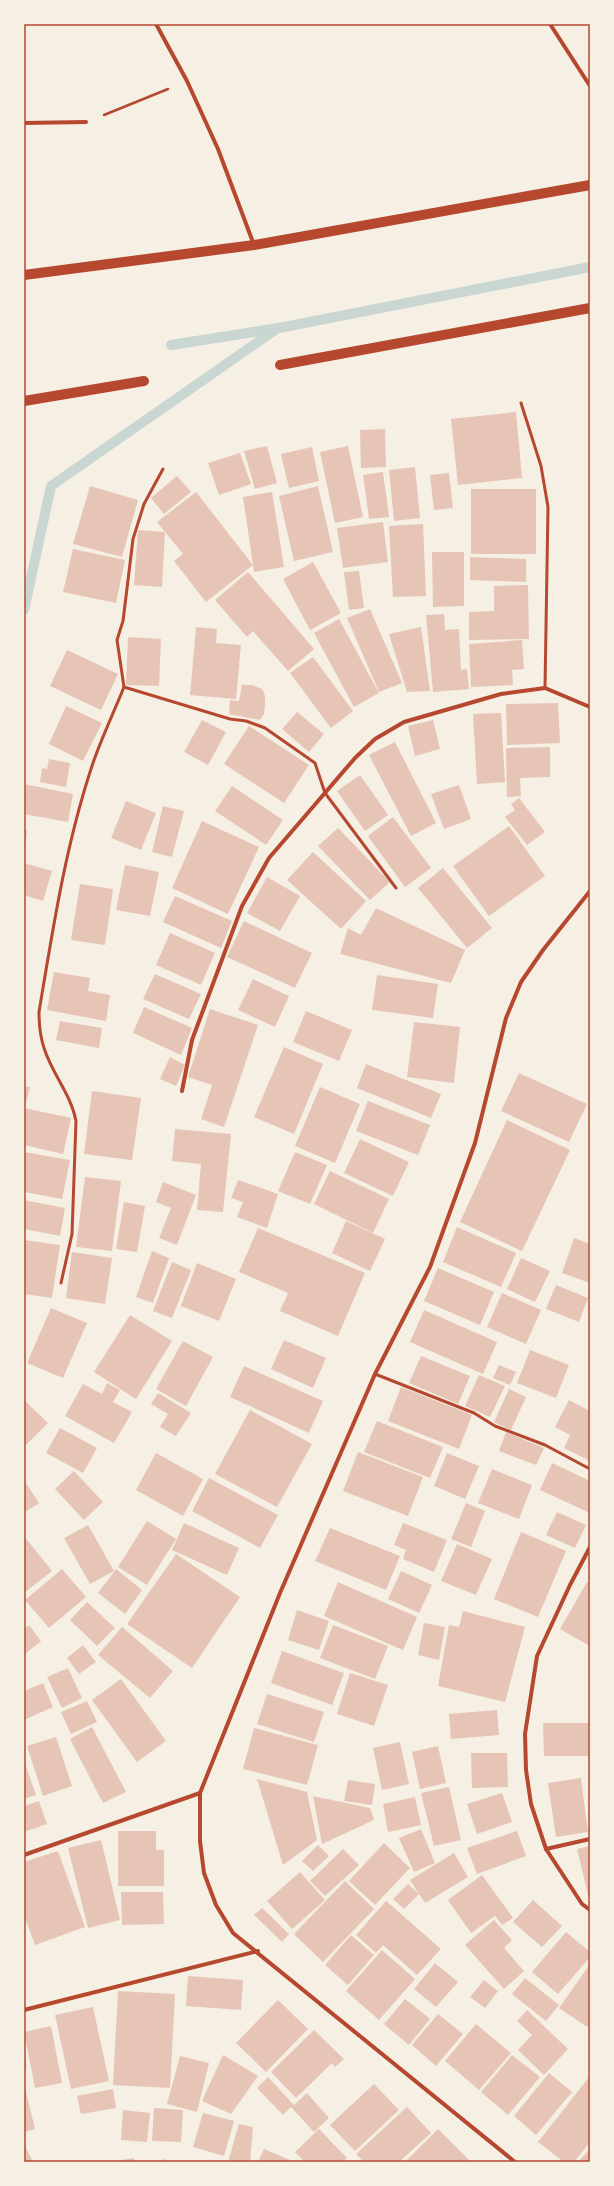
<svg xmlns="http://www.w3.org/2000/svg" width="614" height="2186" viewBox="0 0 614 2186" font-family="Commissioner,sans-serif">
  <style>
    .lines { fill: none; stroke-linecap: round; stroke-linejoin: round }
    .stream { stroke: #c9d6d2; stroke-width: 10 }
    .building { fill: #e6c5b7 }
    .path { stroke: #b5482f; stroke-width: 2.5 }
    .service { stroke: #b5482f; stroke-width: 3 }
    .minor { stroke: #b5482f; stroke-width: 4 }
    .primary { stroke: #b5482f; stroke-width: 10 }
    .neatline { fill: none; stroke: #b5482f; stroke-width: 1.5 }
  </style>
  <rect width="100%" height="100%" fill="#f6efe4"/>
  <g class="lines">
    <g class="stream">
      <path d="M171,345L279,328L590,267"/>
      <path d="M24,610L51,486L275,330"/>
    </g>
  </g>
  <g class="building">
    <path d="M516,412L522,478L458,485L451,419Z"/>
    <path d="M385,429L386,467L361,468L360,430Z"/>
    <path d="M267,446L277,483L255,489L244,451Z"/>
    <path d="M348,446L363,517L335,523L320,452Z"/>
    <path d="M312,447L319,481L289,488L281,454Z"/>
    <path d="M240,453L251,484L219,495L208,463Z"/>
    <path d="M415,467L420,518L394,521L389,470Z"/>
    <path d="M383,472L389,517L369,519L363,475Z"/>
    <path d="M449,473L453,508L434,510L430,475Z"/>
    <path d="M177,476L191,492L164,514L151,498Z"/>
    <path d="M90,486L138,500L122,557L73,544Z"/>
    <path d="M318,486L333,552L294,561L279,496Z"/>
    <rect x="471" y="489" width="65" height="65"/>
    <path d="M196,492L253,565L206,602L174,561L183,554L157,522Z"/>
    <path d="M272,492L284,567L254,572L243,497Z"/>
    <path d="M383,522L388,562L343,568L337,528Z"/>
    <path d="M423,524L426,596L393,597L389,526Z"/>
    <path d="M138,530L165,532L162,587L134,585Z"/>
    <path d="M73,549L125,560L116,603L63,592Z"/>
    <path d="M432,552H464V606L433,607Z"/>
    <path d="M470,557L526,559V582L470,580Z"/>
    <path d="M313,562L341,613L310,630L283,579Z"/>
    <path d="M359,571L364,608L349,610L344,572Z"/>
    <path d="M248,572L314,649L288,671L253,631L247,637L215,600Z"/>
    <path d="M528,585L529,639L469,640V612L494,611V586Z"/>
    <path d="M370,609L402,683L379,692L347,618Z"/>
    <path d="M444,614L445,630L459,629L461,670L467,669L469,689L433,692L426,615Z"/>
    <path d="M339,619L379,693L354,707L314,633Z"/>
    <path d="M196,627L217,629L216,643L241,645L236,699L190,695Z"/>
    <path d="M421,627L430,691L407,692L389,634Z"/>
    <path d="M128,637L161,639L159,686L126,685Z"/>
    <path d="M522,640L524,669L512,670L513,685L471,687L469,644Z"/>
    <path d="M67,650L118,674L101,710L50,686Z"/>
    <path d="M313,657L353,711L331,728L290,673Z"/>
    <path d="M242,685H252L262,689L265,696V705L264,714L260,720L229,714L230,700L239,701Z"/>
    <path d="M558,703L560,743L507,745L506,704Z"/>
    <path d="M66,706L102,723L83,761L49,744Z"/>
    <path d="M297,712L324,734L309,752L282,729Z"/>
    <path d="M501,713L505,782L477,784L473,714Z"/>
    <path d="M202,720L226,732L208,765L184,752Z"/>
    <path d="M433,720L440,749L415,756L408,726Z"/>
    <path d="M249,726L309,765L284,803L224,764Z"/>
    <path d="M395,742L436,823L411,836L369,755Z"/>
    <path d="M550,747V777L520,778L521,796L507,797L506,748Z"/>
    <path d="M49,759L70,763L66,787L40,782L42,768L47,769Z"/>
    <path d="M360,775L388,815L365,831L337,791Z"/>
    <path d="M24,784L73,794L68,822L24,814Z"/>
    <path d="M459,785L471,819L444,829L431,794Z"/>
    <path d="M232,786L283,820L266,845L215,811Z"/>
    <path d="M519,798L545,832L527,845L505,817L515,810L511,804Z"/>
    <path d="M126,801L156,813L141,850L111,838Z"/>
    <path d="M163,806L184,811L172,857L152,852Z"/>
    <path d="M393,817L431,868L405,887L368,836Z"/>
    <path d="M202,821L259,847L228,914L172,888Z"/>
    <path d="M509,826L545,876L489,916L453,866Z"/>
    <path d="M338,828L390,882L370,900L318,846Z"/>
    <path d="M24,830H27L25,847H24Z"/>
    <path d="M313,852L366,901L341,929L287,880Z"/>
    <path d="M24,863L52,871L43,901L24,895Z"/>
    <path d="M125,865L159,872L150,916L116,910Z"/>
    <path d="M443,868L492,928L467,948L418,888Z"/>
    <path d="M267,877L300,896L280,931L247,913Z"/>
    <path d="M80,884L113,889L105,945L71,940Z"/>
    <path d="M175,896L232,921L221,948L163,922Z"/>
    <path d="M376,908L465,950L451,983L340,954L348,928L361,935Z"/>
    <path d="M244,921L312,953L295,988L227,957Z"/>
    <path d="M170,933L215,953L201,985L156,965Z"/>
    <path d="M54,972L90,978L88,991L110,995L106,1021L47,1010Z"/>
    <path d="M155,974L201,994L189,1019L143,999Z"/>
    <path d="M377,975L438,984L433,1018L372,1010Z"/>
    <path d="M253,979L289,996L275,1027L238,1010Z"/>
    <path d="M144,1007L192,1028L181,1055L133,1033Z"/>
    <path d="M210,1009L258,1025L224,1127L201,1119L212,1085L188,1077Z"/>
    <path d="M306,1011L352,1030L339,1061L293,1042Z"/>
    <path d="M60,1021L102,1028L99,1048L56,1040Z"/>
    <path d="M414,1022L460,1027L454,1083L407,1077Z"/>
    <path d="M284,1047L323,1064L294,1134L254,1117Z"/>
    <path d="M170,1057L185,1065L176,1086L160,1079Z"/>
    <path d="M366,1064L441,1094L431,1118L357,1088Z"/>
    <path d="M519,1073L587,1104L569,1142L501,1111Z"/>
    <path d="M24,1086L30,1087L26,1103L24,1102Z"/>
    <path d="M320,1087L360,1104L335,1163L295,1146Z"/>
    <path d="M92,1091L141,1098L132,1160L84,1154Z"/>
    <path d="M368,1101L430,1125L418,1155L356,1131Z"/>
    <path d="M24,1108L71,1118L63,1154L24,1145Z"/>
    <path d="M507,1120L570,1150L522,1251L460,1222Z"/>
    <path d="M175,1129L231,1134L223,1212L197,1210L201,1164L172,1161Z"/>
    <path d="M360,1139L409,1162L393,1196L344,1173Z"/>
    <path d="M24,1152L70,1160L62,1199L24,1192Z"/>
    <path d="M295,1152L327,1165L310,1204L278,1191Z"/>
    <path d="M330,1171L389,1199L373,1233L314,1204Z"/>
    <path d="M85,1177L121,1181L112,1251L76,1247Z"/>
    <path d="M238,1180L278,1194L267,1228L237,1217L243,1202L231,1198Z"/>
    <path d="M163,1182L196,1195L177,1245L159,1238L171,1208L156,1202Z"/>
    <path d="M24,1200L65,1208L60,1236L24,1229Z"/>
    <path d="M124,1202L145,1206L137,1252L116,1249Z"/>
    <path d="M346,1221L385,1239L370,1271L332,1253Z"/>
    <path d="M457,1227L516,1253L501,1287L443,1262Z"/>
    <path d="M258,1228L365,1273L338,1336L280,1311L288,1293L239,1272Z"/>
    <path d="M574,1238L590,1244V1283L562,1273Z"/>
    <path d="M24,1240L60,1245L52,1298L24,1294Z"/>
    <path d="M152,1251L169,1258L153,1303L136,1297Z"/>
    <path d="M72,1252L112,1258L105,1304L66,1298Z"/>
    <path d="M521,1258L550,1271L535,1302L507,1289Z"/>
    <path d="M172,1262L191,1270L172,1318L153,1311Z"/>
    <path d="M197,1263L236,1279L219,1321L181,1306Z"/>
    <path d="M438,1268L494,1292L480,1325L424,1301Z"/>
    <path d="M556,1285L588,1298L579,1322L546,1309Z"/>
    <path d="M502,1293L541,1310L526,1344L487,1327Z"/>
    <path d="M51,1308L87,1323L63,1378L27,1363Z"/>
    <path d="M424,1310L497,1342L483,1374L410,1342Z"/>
    <path d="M130,1315L172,1341L136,1399L94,1372Z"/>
    <path d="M284,1340L326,1358L313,1388L271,1369Z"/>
    <path d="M183,1341L213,1357L186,1406L156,1389Z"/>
    <path d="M530,1350L569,1365L556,1398L517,1383Z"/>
    <path d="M421,1356L470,1376L458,1404L409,1383Z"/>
    <path d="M499,1365L516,1372L510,1385L493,1378Z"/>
    <path d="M244,1366L323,1401L309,1433L230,1397Z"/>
    <path d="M479,1375L505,1386L490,1417L465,1406Z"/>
    <path d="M107,1383L120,1390L113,1402L132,1412L114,1443L65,1416L83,1384L102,1394Z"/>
    <path d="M401,1387L472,1415L459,1449L388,1421Z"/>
    <path d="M509,1389L526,1397L511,1430L494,1422Z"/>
    <path d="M158,1393L191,1413L176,1436L160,1427L168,1414L151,1404Z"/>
    <path d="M24,1400L48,1423L26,1445L24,1443Z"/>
    <path d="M569,1400L590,1411V1461L564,1448L570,1435L555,1427Z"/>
    <path d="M250,1410L312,1444L277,1507L215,1474Z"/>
    <path d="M377,1421L443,1447L430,1478L364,1452Z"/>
    <path d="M60,1428L97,1448L83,1473L46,1453Z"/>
    <path d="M506,1432L544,1448L536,1465L499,1451Z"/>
    <path d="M358,1452L423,1477L408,1516L343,1491Z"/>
    <path d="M156,1453L203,1479L183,1516L136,1490Z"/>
    <path d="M447,1453L479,1466L465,1499L434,1486Z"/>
    <path d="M552,1463L590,1481V1513L540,1490Z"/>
    <path d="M492,1469L532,1485L519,1519L478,1503Z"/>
    <path d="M74,1471L103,1502L84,1520L55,1489Z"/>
    <path d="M209,1478L278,1515L260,1548L192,1511Z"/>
    <path d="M24,1480L39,1503L24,1513Z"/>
    <path d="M466,1503L485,1511L471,1547L451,1539Z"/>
    <path d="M557,1512L586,1525L575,1548L546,1535Z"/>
    <path d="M147,1521L176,1539L147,1585L118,1567Z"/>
    <path d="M184,1523L239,1548L227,1575L172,1550Z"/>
    <path d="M403,1523L447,1540L434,1572L403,1559L406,1550L394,1545Z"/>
    <path d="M88,1525L114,1571L90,1584L64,1538Z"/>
    <path d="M330,1528L400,1556L386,1590L315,1561Z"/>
    <path d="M521,1532L566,1551L538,1617L494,1599Z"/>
    <path d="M24,1536L52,1571L24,1593Z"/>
    <path d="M457,1544L492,1559L476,1595L441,1581Z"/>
    <path d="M176,1554L240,1597L192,1668L127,1624Z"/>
    <path d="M62,1569L86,1597L49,1628L25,1600Z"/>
    <path d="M116,1569L142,1590L125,1614L98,1593Z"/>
    <path d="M401,1571L432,1585L419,1613L388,1599Z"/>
    <path d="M338,1582L417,1617L403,1650L324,1616Z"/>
    <path d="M587,1582L590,1583V1646L560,1629Z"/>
    <path d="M87,1602L115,1628L97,1646L70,1620Z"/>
    <path d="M297,1610L329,1621L319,1650L288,1640Z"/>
    <path d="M463,1611L525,1627L505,1702L438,1686L449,1625L459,1627Z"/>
    <path d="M424,1623L445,1627L439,1660L418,1655Z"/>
    <path d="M29,1625L41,1641L25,1654L24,1629Z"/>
    <path d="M333,1625L388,1646L375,1679L320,1658Z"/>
    <path d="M122,1627L173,1671L150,1698L98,1655Z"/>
    <path d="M83,1645L96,1662L79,1674L67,1658Z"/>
    <path d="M282,1651L344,1673L332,1705L271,1683Z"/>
    <path d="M68,1668L82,1698L62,1708L47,1677Z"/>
    <path d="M350,1673L388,1685L374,1726L337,1714Z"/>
    <path d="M121,1679L166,1741L137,1762L92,1700Z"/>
    <path d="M43,1683L53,1707L24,1720V1691Z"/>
    <path d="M267,1694L324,1712L314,1742L257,1724Z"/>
    <path d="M87,1701L97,1722L71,1734L61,1712Z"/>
    <path d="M497,1710L499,1735L451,1739L449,1714Z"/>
    <path d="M543,1723H590V1756H544Z"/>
    <path d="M92,1727L126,1792L103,1803L70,1739Z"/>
    <path d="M254,1728L318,1745L307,1785L243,1769Z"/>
    <path d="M56,1737L72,1786L43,1796L27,1746Z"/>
    <path d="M400,1742L409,1784L382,1790L373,1748Z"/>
    <path d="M438,1746L446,1783L420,1789L412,1752Z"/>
    <path d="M471,1753H507L508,1787L472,1788Z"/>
    <path d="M24,1761L36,1795L24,1799Z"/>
    <path d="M581,1778L588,1832L556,1837L548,1783Z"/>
    <path d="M257,1779L307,1792L317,1840L283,1865Z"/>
    <path d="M348,1780L375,1784L372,1805L344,1801Z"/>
    <path d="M449,1787L461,1840L434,1846L421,1793Z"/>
    <path d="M502,1793L512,1822L477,1834L467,1804Z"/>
    <path d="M313,1796L370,1808L374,1820L322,1844Z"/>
    <path d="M415,1797L421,1825L388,1832L383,1804Z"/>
    <path d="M39,1801L47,1824L24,1832V1806Z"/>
    <path d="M421,1829L435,1863L414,1872L399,1838Z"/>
    <path d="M118,1831H156V1850H164V1886H118Z"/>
    <path d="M517,1831L526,1856L477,1874L467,1848Z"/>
    <path d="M101,1840L120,1920L88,1928L68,1848Z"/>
    <path d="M384,1843L410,1868L375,1905L349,1881Z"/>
    <path d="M318,1845L329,1856L313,1871L302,1861Z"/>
    <path d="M590,1846V1899H589L577,1849Z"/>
    <path d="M343,1849L359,1865L325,1896L310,1881Z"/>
    <path d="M58,1851L85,1927L35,1945L24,1915V1862Z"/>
    <path d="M454,1853L468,1877L425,1903L410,1880Z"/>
    <path d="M300,1872L325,1900L292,1929L267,1901Z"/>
    <path d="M482,1875L513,1918L502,1925L495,1916L471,1933L448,1900Z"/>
    <path d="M345,1881L374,1909L323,1962L294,1934Z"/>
    <path d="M408,1884L419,1894L404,1909L393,1899Z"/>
    <path d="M121,1892H163L164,1924L122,1925Z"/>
    <path d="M533,1900L562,1926L542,1947L513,1922Z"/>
    <path d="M386,1901L441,1949L417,1975L383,1945L376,1953L356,1935Z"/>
    <path d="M262,1908L289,1934L282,1942L254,1915Z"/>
    <path d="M494,1920L512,1940L504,1948L524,1971L504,1989L465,1945Z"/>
    <path d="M566,1932L590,1952V1957L558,1994L532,1972Z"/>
    <path d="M351,1935L374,1955L348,1985L325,1965Z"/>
    <path d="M382,1950L415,1979L379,2020L346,1991Z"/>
    <path d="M435,1963L458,1982L436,2007L414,1989Z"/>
    <path d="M590,1964V2023L587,2027L559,2008Z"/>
    <path d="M188,1976L243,1980L241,2010L186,2006Z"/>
    <path d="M525,1978L559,2005L546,2021L512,1994Z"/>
    <path d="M484,1980L498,1991L485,2008L470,1997Z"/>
    <path d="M118,1991L175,1994L170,2088L113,2085Z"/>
    <path d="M405,1999L430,2019L409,2045L384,2024Z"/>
    <path d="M278,2000L308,2029L266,2072L236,2043Z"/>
    <path d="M93,2007L109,2081L71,2089L55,2015Z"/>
    <path d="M527,2010L568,2049L544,2075L518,2050L532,2035L517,2021Z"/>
    <path d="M438,2014L463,2034L436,2066L412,2045Z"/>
    <path d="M476,2024L511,2053L479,2090L445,2061Z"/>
    <path d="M51,2026L62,2083L35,2088L24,2032Z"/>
    <path d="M314,2030L344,2059L335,2067L332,2063L296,2098L271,2072Z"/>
    <path d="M24,2053L27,2067L24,2068Z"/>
    <path d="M223,2055L258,2076L231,2114L202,2101Z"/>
    <path d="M512,2055L540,2077L508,2115L481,2092Z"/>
    <path d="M180,2056L209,2063L197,2112L167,2104Z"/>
    <path d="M549,2073L572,2092L536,2135L514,2116Z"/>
    <path d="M590,2076V2142L574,2162H564L538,2142Z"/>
    <path d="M268,2077L294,2105L307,2093L329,2118L314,2132L291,2107L283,2115L257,2088Z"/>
    <path d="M24,2084L35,2129L24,2132Z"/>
    <path d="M374,2084L399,2110L355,2151L330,2125Z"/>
    <path d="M113,2089L116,2108L81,2114L77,2096Z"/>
    <path d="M407,2107L431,2133L399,2162H364L356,2154Z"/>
    <path d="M154,2108L183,2110L181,2142L152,2141Z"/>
    <path d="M123,2110L150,2113L147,2142L121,2140Z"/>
    <path d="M203,2113L234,2121L224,2156L193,2147Z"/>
    <path d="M239,2124L253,2127L250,2162H228Z"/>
    <path d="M319,2129L347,2158L342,2162H305L295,2152Z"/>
    <path d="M438,2129L469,2160L467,2162H405Z"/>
    <path d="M24,2146H25L33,2162H24Z"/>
    <path d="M264,2149L295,2162H258Z"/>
    <path d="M590,2149V2162H578Z"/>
    <path d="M134,2158L135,2162H115V2161Z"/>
    <path d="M163,2159L172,2161V2162H163Z"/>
  </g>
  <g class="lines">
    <path class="path" d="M104,115L168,89"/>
    <g class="service">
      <path d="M521,403L541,466L548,507L545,688"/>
      <path d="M124,687L230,719L246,721L265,728L315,763L325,793L396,888"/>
      <path d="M124,687L117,640L123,621L133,539L144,504L163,469"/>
      <path d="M61,1283L72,1234L76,1121C71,1094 52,1074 44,1048C40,1036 39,1024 39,1012C53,928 66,843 93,763C102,737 114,712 124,687"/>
      <path d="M375,1374L474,1413L495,1426L545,1445L590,1469"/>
    </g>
    <g class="minor">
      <path d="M156,24L187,81L218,149L254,245"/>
      <path d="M550,24L590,86"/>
      <path d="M24,123L86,122"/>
      <path d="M182,1091L192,1040L242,906L269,858L355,758L375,739L404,722L501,694L545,688L590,707"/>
      <path d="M590,1547L570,1585L537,1656L525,1734L526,1770L531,1804L546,1849L582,1904L590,1910"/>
      <path d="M546,1849L590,1839"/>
      <path d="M24,1855L200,1793"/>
      <path d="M24,2010L258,1951"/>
      <path d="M515,2162L233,1933L216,1905L204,1873L200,1841V1793L280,1593L375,1374L430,1267L475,1143L506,1018L521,982L543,950L590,891"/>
    </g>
    <g class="primary">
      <path d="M24,275L254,245L590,185"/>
      <path d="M280,365L590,308"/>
      <path d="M24,401L144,381"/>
    </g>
  </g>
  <rect width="614" height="2186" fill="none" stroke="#f6efe4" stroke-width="50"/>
  <rect x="25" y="25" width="564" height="2136" class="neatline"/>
</svg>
